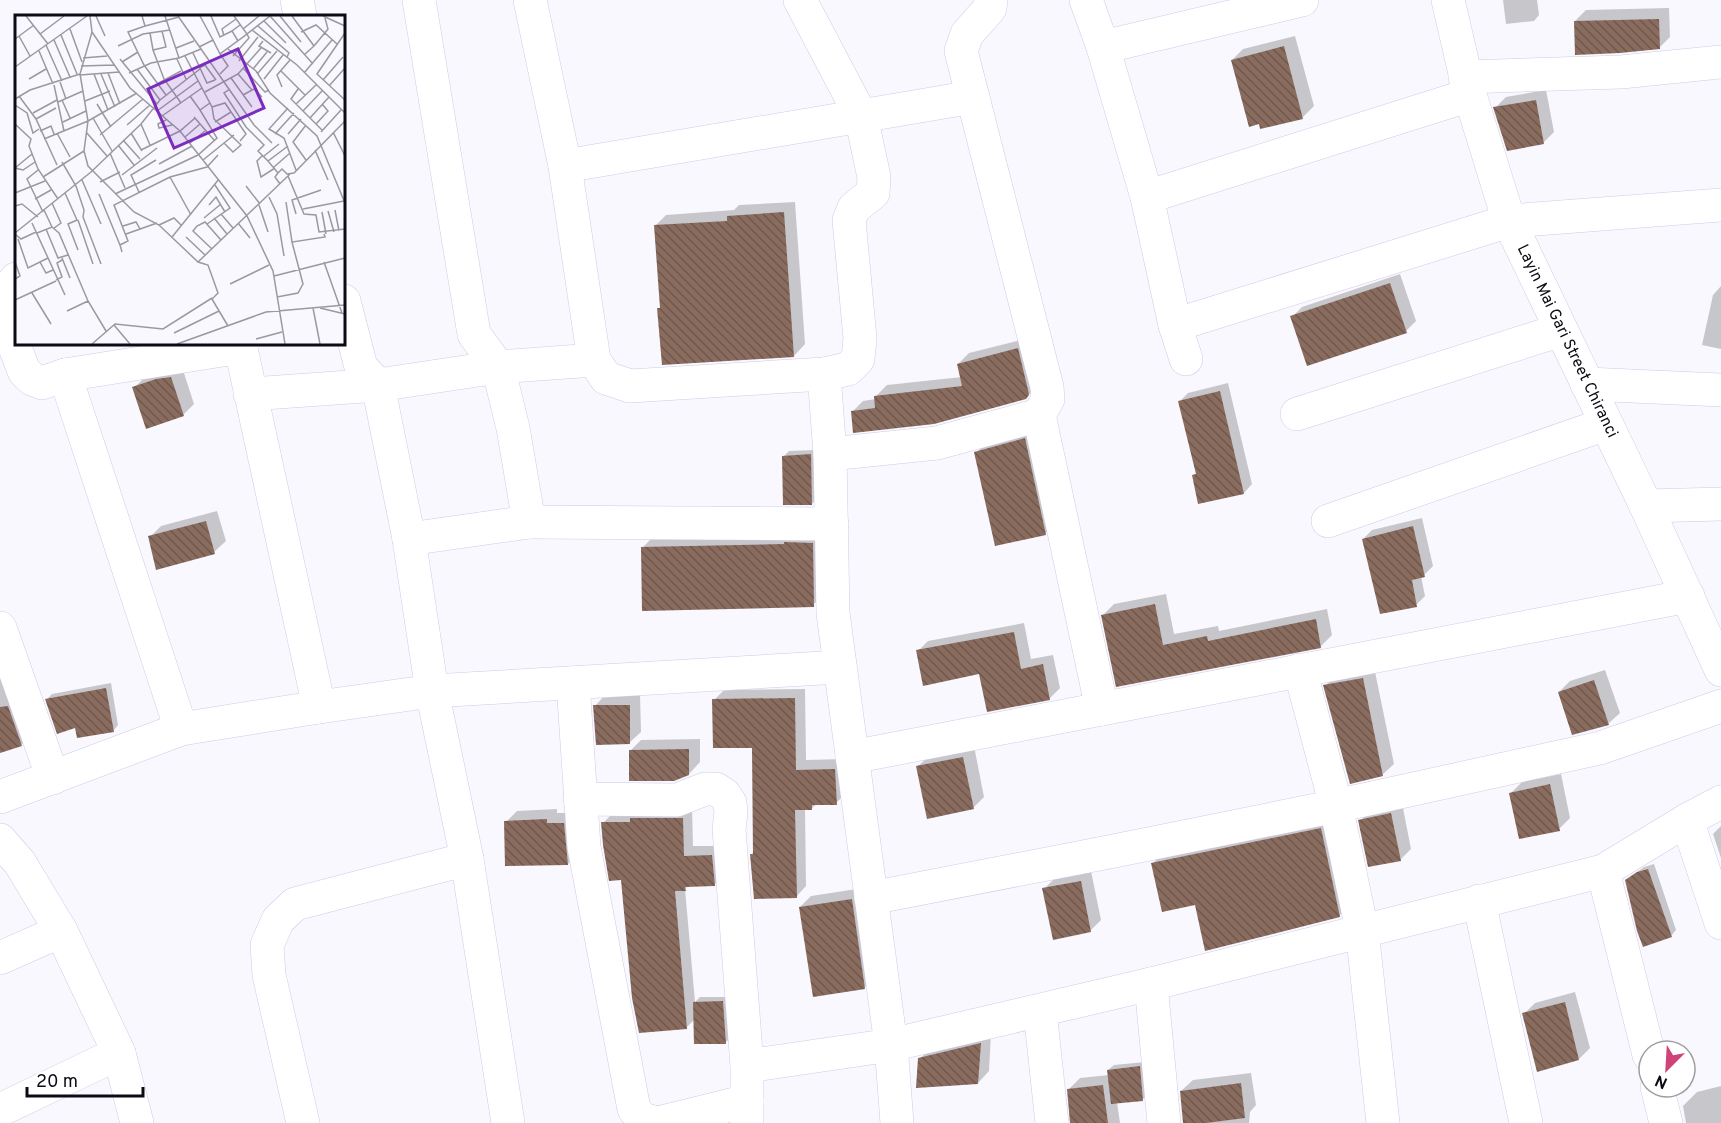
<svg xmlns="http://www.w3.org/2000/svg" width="1721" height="1123" viewBox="0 0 1721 1123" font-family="Overpass,sans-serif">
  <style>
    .shadow { fill: #0003 }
    .building { fill: url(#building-back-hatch) }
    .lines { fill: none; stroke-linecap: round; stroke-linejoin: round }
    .minor-casing { stroke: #cfcae9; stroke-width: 34 }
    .minor { stroke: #fff; stroke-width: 33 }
    .labels { text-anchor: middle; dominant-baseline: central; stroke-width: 6; stroke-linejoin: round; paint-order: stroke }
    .street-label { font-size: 16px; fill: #0c0a14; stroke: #fff }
    .inset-road { fill: none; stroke: #9a99a0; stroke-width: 1.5 }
    .view { fill: #7b2cbf; fill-opacity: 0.15; stroke: #7b2cbf; stroke-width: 3 }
    .inset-edge { fill: none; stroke: #0c0a14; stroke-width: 3 }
  </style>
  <defs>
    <pattern id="building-back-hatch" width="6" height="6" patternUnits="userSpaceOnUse" patternTransform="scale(1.5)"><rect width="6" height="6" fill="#8a6c5f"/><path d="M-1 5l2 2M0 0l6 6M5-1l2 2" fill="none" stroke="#6f574d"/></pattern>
  </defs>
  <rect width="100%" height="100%" fill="#f9f8fe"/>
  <g class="shadow">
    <path d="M1503,0H1537L1539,15L1534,21L1506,24Z"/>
    <path d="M1669,8L1670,37L1659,48L1575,21L1586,10Z"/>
    <path d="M1295,36L1314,106L1303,117L1262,128L1232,60L1243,49Z"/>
    <path d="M1546,90L1554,132L1543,143L1495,108L1506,97Z"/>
    <path d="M795,202L805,344L794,356L659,309L661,306L655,226L666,215L734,210L739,205Z"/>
    <path d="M1400,274L1416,321L1406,331L1292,317L1302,307Z"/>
    <path d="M1721,286V349L1702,345L1713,295Z"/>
    <path d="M1029,338L1037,386L1026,398L852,412L863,401L876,399V396L887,385L962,377L958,364L969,353Z"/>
    <path d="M182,367L194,404L183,415L134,388L145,377Z"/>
    <path d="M1228,383L1252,484L1244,493L1199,502L1194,476L1197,472L1179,402L1188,393Z"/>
    <path d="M1036,428L1056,523L1045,534L976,453L987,442Z"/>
    <path d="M816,450L817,498L812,504L784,456L789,451Z"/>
    <path d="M217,511L226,541L214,552L150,537L161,526Z"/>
    <path d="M1422,518L1433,566L1424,575L1421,576L1425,596L1416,605L1363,539L1372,530Z"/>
    <path d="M829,527L830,589L813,605L642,548L659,531Z"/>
    <path d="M1166,594L1174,634L1218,626L1219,631L1327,609L1332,635L1321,646L1118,685L1103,615L1114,604Z"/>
    <path d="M1024,623L1031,659L1053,655L1060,688L1050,698L988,710L981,672L918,651L928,641Z"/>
    <path d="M1374,667L1394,764L1382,775L1325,686L1336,675Z"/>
    <path d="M1605,670L1620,713L1608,724L1559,692L1570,681Z"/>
    <path d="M0,675L31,735L21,745L0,752Z"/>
    <path d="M111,683L118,725L113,731L77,726L47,699L52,694Z"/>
    <path d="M805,689L806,760L844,759L846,793L836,803L817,804L812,808H805L806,886L796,897L751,855L754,852L753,746L714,700L724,690Z"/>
    <path d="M606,694H640L641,732L629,743L595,706Z"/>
    <path d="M700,739V762L689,774L630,751L641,740Z"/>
    <path d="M974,746L984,797L973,808L917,767L929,756Z"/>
    <path d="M1561,774L1570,818L1559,829L1511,793L1522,782Z"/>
    <path d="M1402,803L1411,849L1400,860L1360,821L1371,810Z"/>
    <path d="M692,808L693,846H722L724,875L714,885H689L685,889L695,1002L700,997H728L731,1037L726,1042L695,1019L687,1027L623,879L603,823L613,813Z"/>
    <path d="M557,809V813H574L579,853L568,864L506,822L517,811Z"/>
    <path d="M1332,818L1351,905L1339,916L1196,904L1153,863L1164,852Z"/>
    <path d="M1721,826V858L1713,834Z"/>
    <path d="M1654,864L1676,930L1671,936L1626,880L1644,867Z"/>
    <path d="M1091,871L1101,920L1090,931L1044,889L1055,878Z"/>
    <path d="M863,888L875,976L864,988L800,907L811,896Z"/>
    <path d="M1575,992L1590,1048L1579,1059L1524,1014L1535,1003Z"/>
    <path d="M991,1033L989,1071L978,1083L920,1059L931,1047Z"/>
    <path d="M1145,1062L1148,1094L1142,1100L1117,1102L1120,1123H1072L1069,1089L1080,1078L1109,1075L1108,1070L1114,1065Z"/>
    <path d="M1251,1073L1256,1105L1250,1112L1249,1123H1185L1181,1091L1193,1080Z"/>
    <path d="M1721,1086V1123H1686L1683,1106L1697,1092Z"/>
  </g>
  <g class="building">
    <path d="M1659,19L1660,49L1620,53L1575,55L1574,21Z"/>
    <path d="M1284,46L1303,119L1260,129L1259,124L1249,127L1231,60Z"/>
    <path d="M1536,100L1544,144L1507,151L1493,107Z"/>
    <path d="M784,212L794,357L662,365L657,308H660L654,225L727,221V216Z"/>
    <path d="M1390,283L1407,333L1307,366L1290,316Z"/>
    <path d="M1018,348L1028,390L1029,395L1026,399L934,424L853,433L851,411L875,408L874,396L962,386L957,364Z"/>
    <path d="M171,377L184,416L146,429L132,387L156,379Z"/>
    <path d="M1220,391L1244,494L1198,504L1192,475L1196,474L1178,401Z"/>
    <path d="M1025,438L1046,535L995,546L974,452Z"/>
    <path d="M811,454L812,505H783L782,456Z"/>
    <path d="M206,521L215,554L156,570L148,536Z"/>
    <path d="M1413,526L1425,577L1412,580L1417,607L1380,614L1362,539Z"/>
    <path d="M784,542L813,543L814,607L642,611L641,547L784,544Z"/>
    <path d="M1155,604L1163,645L1207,636L1208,641L1316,619L1321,648L1116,687L1101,615Z"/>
    <path d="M1014,632L1021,669L1043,664L1050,700L987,712L979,674L923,686L916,650Z"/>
    <path d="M1363,678L1383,776L1350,784L1323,685Z"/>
    <path d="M1594,680L1609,725L1572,735L1558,692Z"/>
    <path d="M106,688L114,732L77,738L75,728L57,734L45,699Z"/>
    <path d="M795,698L796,770L835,769L837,805H812V810H795L797,898L754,899L750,854H753L752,748H713L712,699Z"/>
    <path d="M593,705H630V744L596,745Z"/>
    <path d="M8,706L22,746L0,753V707Z"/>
    <path d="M689,749V775L674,781H629V750Z"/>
    <path d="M963,757L974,809L927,819L916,766Z"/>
    <path d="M1550,784L1560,831L1519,839L1509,793Z"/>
    <path d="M1391,813L1401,861L1368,867L1358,820Z"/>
    <path d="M630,818H683L684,856L712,855L715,886L685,887L686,891H675L687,1029L639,1033L632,998L621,880L609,881L603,845L601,822H630Z"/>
    <path d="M547,819V823H564L568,865L505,866L504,821Z"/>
    <path d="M1321,828L1340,917L1205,951L1195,905L1162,912L1151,863Z"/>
    <path d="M1648,869L1672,937L1643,947L1637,931L1625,880L1637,872Z"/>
    <path d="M1081,881L1091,932L1053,940L1042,888Z"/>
    <path d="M852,899L865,989L813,997L799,907Z"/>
    <path d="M723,1001L726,1044H694L693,1002Z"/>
    <path d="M1565,1002L1579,1060L1537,1072L1522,1013Z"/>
    <path d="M981,1043L978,1084L916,1088L918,1058Z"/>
    <path d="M1140,1066L1143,1101L1111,1104L1107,1070Z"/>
    <path d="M1241,1083L1245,1118L1206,1123H1183L1180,1091Z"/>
    <path d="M1103,1085L1108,1123H1070L1067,1089Z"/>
  </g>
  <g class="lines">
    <g class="minor-casing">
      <g id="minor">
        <path d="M297,0L300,16"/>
        <path d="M530,0L565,166L594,360L606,378L630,386L824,374L848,369L858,359L860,338L849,220L854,208L873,193L874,177L861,116L800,0"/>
        <path d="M991,0L990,8L967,34L961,51L1047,387L1048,399L1039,415"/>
        <path d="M1086,0L1103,47L1147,197L1175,325L1186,359"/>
        <path id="s1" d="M1448,0L1470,95L1509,221L1646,506L1721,670"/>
        <path d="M1103,47L1302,0"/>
        <path d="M1465,77L1621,72L1721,62"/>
        <path d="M565,166L973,97"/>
        <path d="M1147,197L1470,95"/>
        <path d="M344,301L361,367L378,385L409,539L432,691L467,859L508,1123"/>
        <path d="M0,308L24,371L32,379L42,383L65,375L241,347"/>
        <path d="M0,310L7,290L16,279"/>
        <path d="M1175,325L1509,221L1721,205"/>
        <path d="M240,344L319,707"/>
        <path d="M824,374L830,454L833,613L891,1045L897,1123"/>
        <path d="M65,375L181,729"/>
        <path d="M1587,384L1721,390"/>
        <path d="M250,394L378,385L498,367L594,360"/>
        <path d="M1297,414L1561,330"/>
        <path d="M830,454L937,443L1039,415L1102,709"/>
        <path d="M1646,506L1721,504"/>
        <path d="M1328,521L1606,424"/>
        <path d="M529,522L832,524"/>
        <path d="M409,539L529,522L513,428L498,367L474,334L419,0"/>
        <path d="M0,628L53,778"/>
        <path d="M1300,670L1336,806L1362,930L1383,1123"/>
        <path d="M573,683L584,847L634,1109L642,1119L657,1123"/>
        <path d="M852,757L1688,596"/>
        <path d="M0,797L181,729L319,707L432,691L840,667"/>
        <path d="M580,799L677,800L705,789H716L725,795L730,803L731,813L729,829L747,1066V1123"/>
        <path d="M1687,820L1721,923"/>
        <path d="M0,840L20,863L61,931L119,1053L137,1123"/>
        <path d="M1603,871L1649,1055"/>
        <path d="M871,898L1114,851L1336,806L1600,748L1721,706"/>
        <path d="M1479,901L1526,1123"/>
        <path d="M0,958L61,931"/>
        <path d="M1151,984L1164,1123"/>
        <path d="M1040,1011L1052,1123"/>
        <path d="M747,1066L891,1045L1151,984L1603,871L1687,820L1721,802"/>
        <path d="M1657,1087L1666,1123"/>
        <path d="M0,1110L119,1053"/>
        <path d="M303,1123L269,975L267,945L278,920L295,904L467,859"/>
        <path d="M658,1123L747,1101"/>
      </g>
    </g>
    <use href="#minor" class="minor"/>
  </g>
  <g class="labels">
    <g class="street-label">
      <text stroke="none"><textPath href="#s1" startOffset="363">Layin Mai Gari Street Chiranci</textPath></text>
    </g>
  </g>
  <g transform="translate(15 15)">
    <rect width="330" height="330" fill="#f9f8fe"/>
    <path class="inset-road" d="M11,1L33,29M75,1L77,17L65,59L73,106L69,136L73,151L119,197L144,210L183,247L193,250L203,278L197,284L213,311M81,1L90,21M127,1L130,11L164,2M150,1L164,43M163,1L239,110L257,128M185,1L198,25M196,1L205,22L217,16M265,1L286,27M277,1L299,31L289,40M308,1L330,11M249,6L271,28M130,11L113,17L129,50L151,80M243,11L274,38L272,42M55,14L67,47M228,14L244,1M237,15L282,50L330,98M77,17L115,73L165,116L232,201L258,256L270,329M286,17L301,10L322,29M135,18L138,35L151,32L147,16M330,18L302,59L330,85M25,19L49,1M46,20L62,59M4,21L15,41M209,21L207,14L221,4M0,24L19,10M39,25L55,62M223,26L217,16L225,10M248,26L244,31L256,38M31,30L47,66M103,31L128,19L155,15M299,31L313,14L310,3M184,32L198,25L205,39M161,33L179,26M213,34L241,56L255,78L302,121L330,188M138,35L149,64L166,88M24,36L38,69M178,38L192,68L200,65M170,41L197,92L199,104L226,130L218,137L209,128M218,41L234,23L232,19L255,1L298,49M68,43L92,41M105,44L142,89M162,44L171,64M224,46L243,22M107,47L123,37M66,51L99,50M0,52L72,1M184,53L190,50L201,65M228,53L250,77L254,75M122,54L145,85M238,54L252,37M266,56L290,80M93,58L105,89M114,58L136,48L164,43L186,34M243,58L262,36M289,58L317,25M79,59L93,95M86,59L100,92M205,59L213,51L205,39L232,19L219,1M223,59L237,75M65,60L104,57M216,63L237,92M14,64L31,54M249,64L268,40M308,65L328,42M45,67L51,84M39,70L49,116M140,70L166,56M314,71L330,53M267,72L262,60L275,45M215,74L209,78L231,112L249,130L243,136L253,146L273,131M283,74L276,84L307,115M190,77L223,59L246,33M228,80L239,74L247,82M4,81L21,104L42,150M175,81L185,95L195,88M0,84L15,75L65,59M47,85L55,103M70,86L95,76M43,87L68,76M82,89L96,112M281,89L301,70M0,90L12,98L18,118L24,114M197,92L210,88L231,119L225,126M273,93L254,114L269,123L281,155M142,96L183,66M288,96L307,76M18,98L42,85M147,101L187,73M179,102L199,125M78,103L97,136M295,103L314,82M21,104L41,93M151,105L143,109L144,113L157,110M48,107L71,96M200,107L216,97M0,109L16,124L14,131L23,154L43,184M126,109L135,130M301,109L313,96L307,89M112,110L135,90M291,110L278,127L291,145M25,116L36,111L39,119M71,117L92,141M306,117L326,95M318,117L330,141M42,118L55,142M116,118L127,136M260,119L279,98M273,119L286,104M85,120L128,84M170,122L185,109M29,124L73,106L122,78M108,125L125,144M175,128L190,116M103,130L119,150M126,135L165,116L180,103M300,135L313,165M95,138L110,173M248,140L242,146L246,162L260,153M249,141L264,129M188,145L219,120M253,146L263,158L260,162L265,169M47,147L61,171L69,195L68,202L86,249M144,149L177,131M259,152L275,138M0,153L8,155L20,147M0,153L17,139M23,155L12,164L28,197M263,158L267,154L272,159L279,158L330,106M107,160L142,133M273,161L289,199L301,200L304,217L330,214M28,162L69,136M155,162L176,200M67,165L86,209M85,167L105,157M231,171L245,189M124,177L116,160L141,145M0,178L30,166M50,178L62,205L53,209L63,235M84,179L105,230M100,179L183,140L202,123L185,95M254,182L262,199L269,241M20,184L36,175M271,187L277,227M37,188L46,208L39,213M194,190L201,182L210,197M244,190L253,217M0,191L7,189L23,202M288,194L329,186M29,195L37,212M320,195L324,216M313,196L319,217M307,197L311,219M206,199L218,213M281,199L277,185L306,175M189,203L206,189M199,203L212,219M63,205L78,249M17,208L50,280M223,208L235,223M192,209L215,193L200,170M144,210L159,203L166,210M108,211L121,207L125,214M31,214L43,243L53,240M0,218L76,157L126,109L145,85L185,54M22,218L37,212L44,218L73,286L91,316M0,219L6,224L21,217M111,219L142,208M157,222L204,164M171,222L190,240M3,224L13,253L33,243M197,234L178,216L182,211L190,207L206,225M107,237L105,230L113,226L99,190L155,162L192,152L203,140M47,243L55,263M0,247L5,261L0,264M25,247L31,258L38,255M183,247L275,159M309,247L327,298M259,261L330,243M41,265L47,262L42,248L47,245M215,269L254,250M17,278L36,309M262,282L283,278L288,269L277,227L310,222L309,219M0,285L41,266M298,293L305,329M305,293L330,299M52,296L73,286M99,310L115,329M159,318L204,296M241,324L267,317M77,329L100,309L148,314L197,283M162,329L251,297L330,290"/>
    <path class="view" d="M223,34L249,93L159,133L133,74Z"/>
    <rect width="330" height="330" class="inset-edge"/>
  </g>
  <g transform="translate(1667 1069) rotate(204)"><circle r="28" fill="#ffffff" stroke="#9e9da1" stroke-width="1.5"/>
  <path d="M0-4.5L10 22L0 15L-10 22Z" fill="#cd437a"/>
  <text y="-9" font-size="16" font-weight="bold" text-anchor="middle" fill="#0c0a14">N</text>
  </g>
  <path d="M27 1087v9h116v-9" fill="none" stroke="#0c0a14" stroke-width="3"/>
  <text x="36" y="1087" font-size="18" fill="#0c0a14" stroke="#ffffff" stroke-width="4.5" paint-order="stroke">20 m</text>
</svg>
